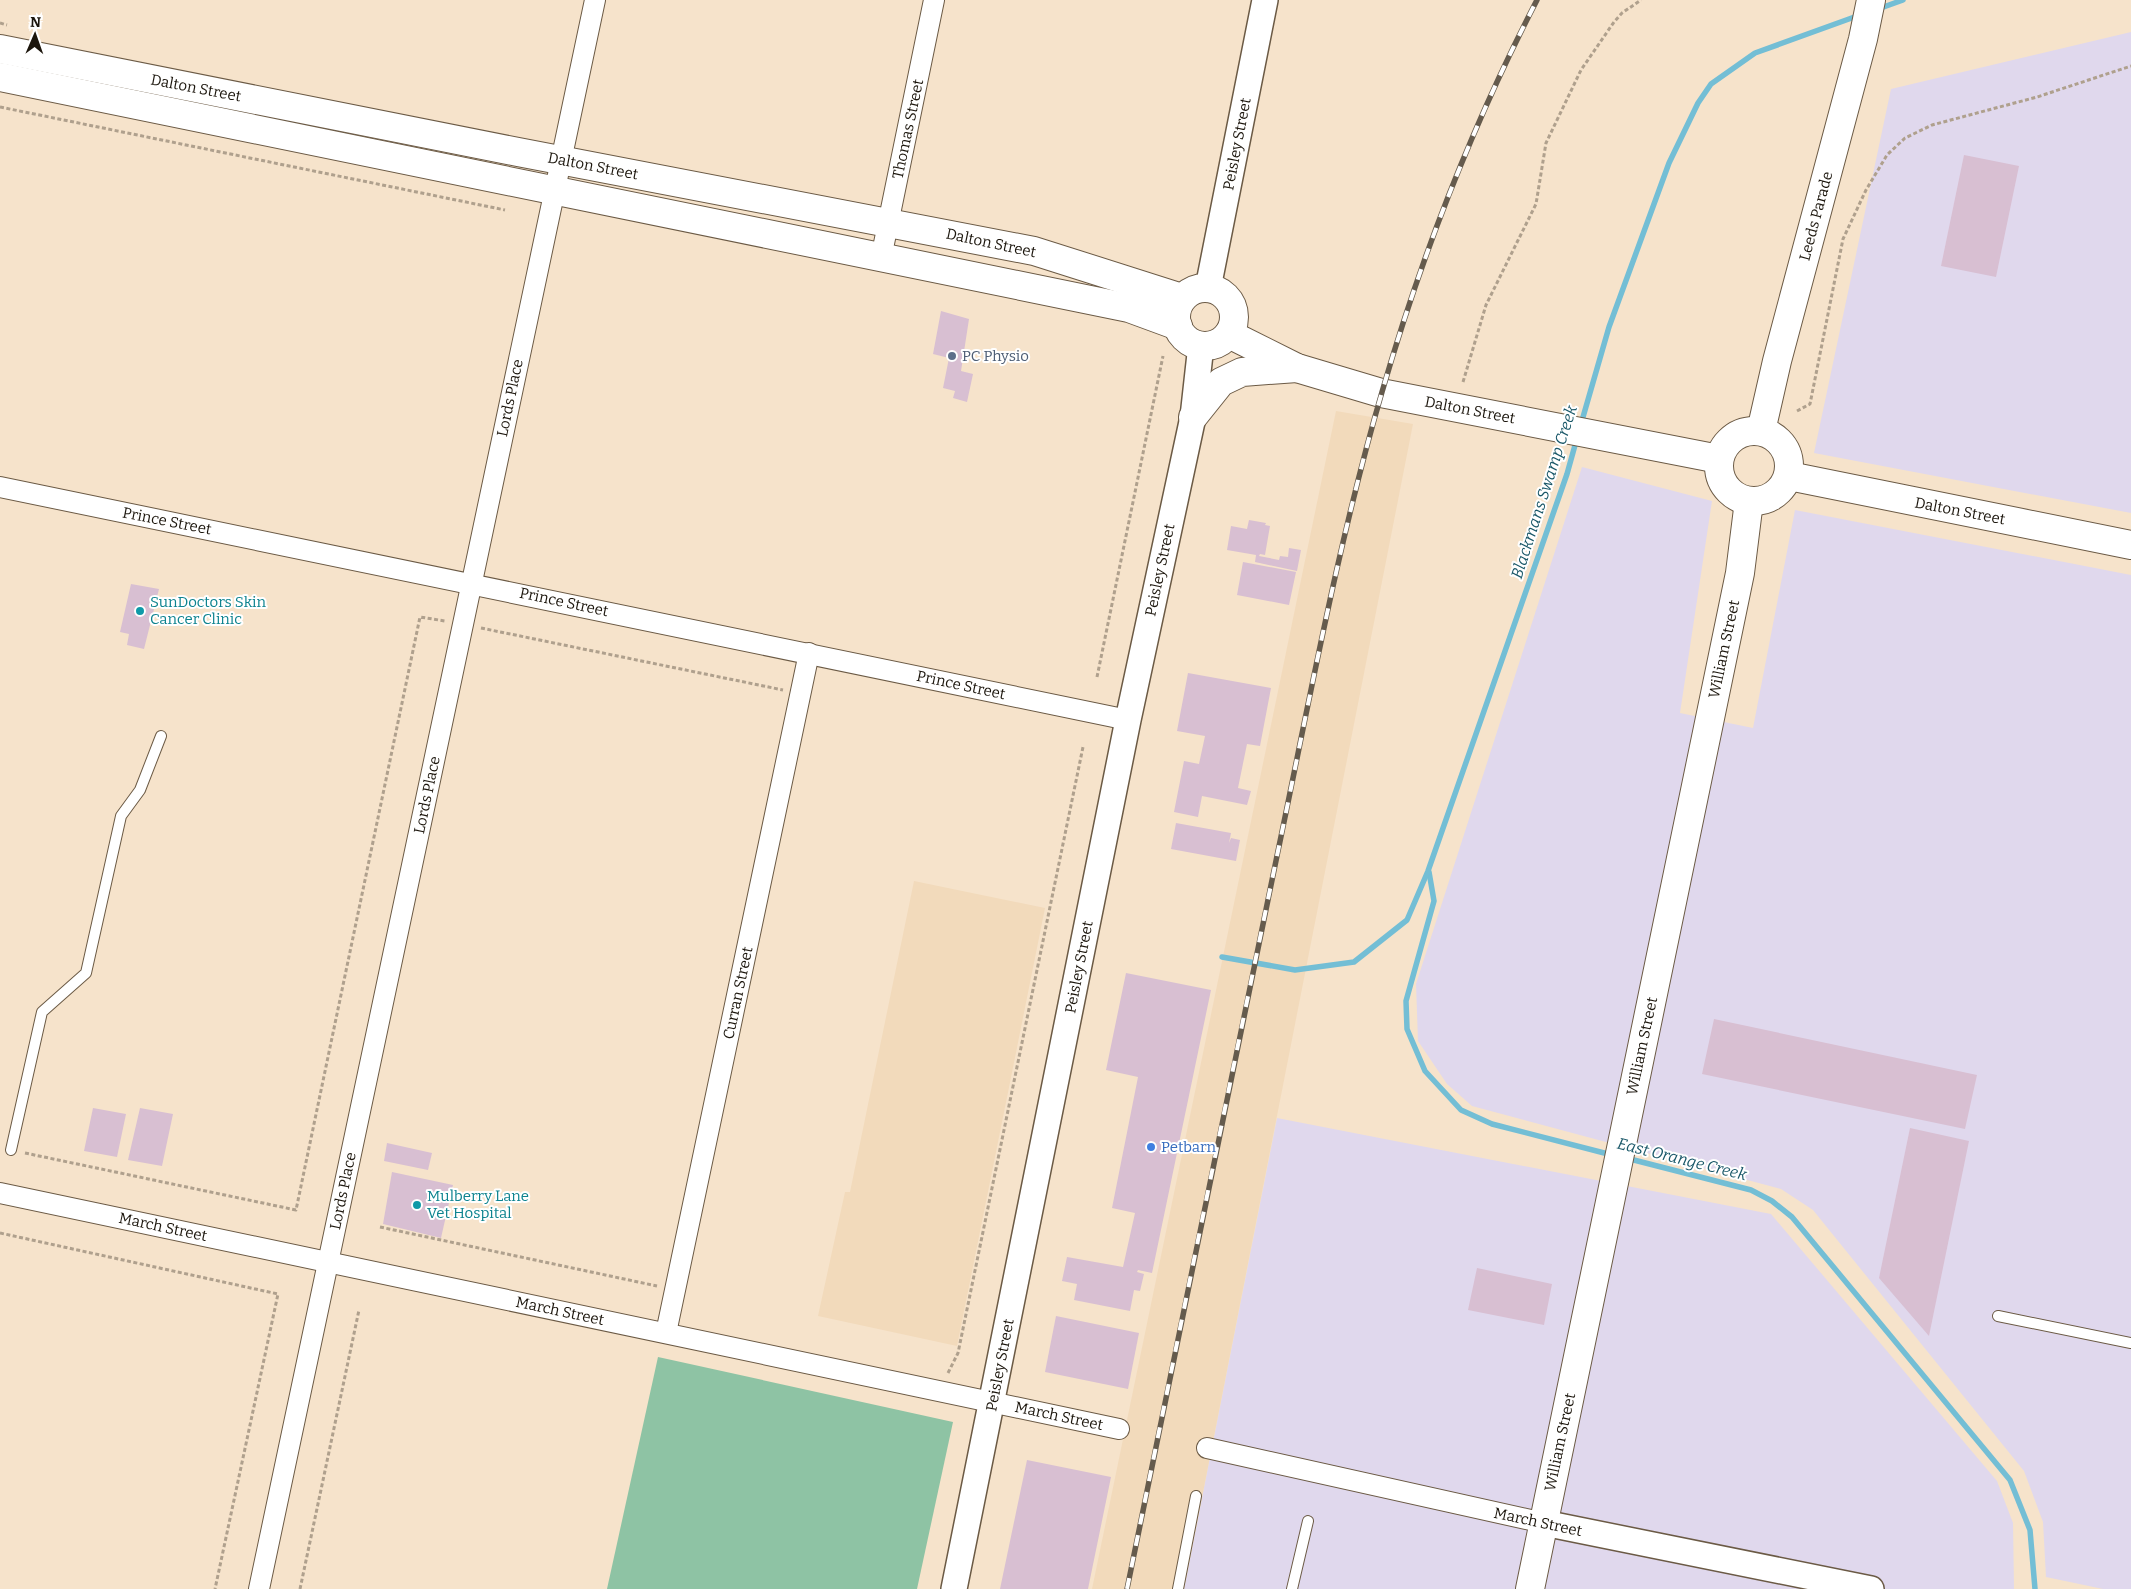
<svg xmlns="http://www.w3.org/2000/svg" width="2131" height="1589" viewBox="0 0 2131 1589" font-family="Bitter,serif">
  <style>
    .commercial { fill: #e0d8ed }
    .built { fill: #f2dabb }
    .green { fill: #8ec3a4 }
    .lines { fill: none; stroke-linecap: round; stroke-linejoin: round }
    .stream { stroke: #73bed5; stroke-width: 5.5 }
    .building { fill: #d8bfd2 }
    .service-casing { stroke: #6b5a45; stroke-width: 12 }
    .minor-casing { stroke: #6b5a45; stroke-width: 22 }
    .tertiary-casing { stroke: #6b5a45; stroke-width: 28 }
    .secondary-casing { stroke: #6b5a45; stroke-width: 30 }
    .path { stroke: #afa08d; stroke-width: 3; stroke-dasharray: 4 2.5; stroke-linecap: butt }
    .service { stroke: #fff; stroke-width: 10 }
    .minor { stroke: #fff; stroke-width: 20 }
    .tertiary { stroke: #fff; stroke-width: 25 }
    .secondary { stroke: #fff; stroke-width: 28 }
    .rail-casing { stroke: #655b4d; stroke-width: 5.5 }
    .rail { stroke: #fff; stroke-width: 4; stroke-dasharray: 11; stroke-linecap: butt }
    .service-dot { fill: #5c6f8a; stroke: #fff; stroke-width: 2 }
    .culture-dot { fill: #0f9aa8; stroke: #fff; stroke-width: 2 }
    .shop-dot { fill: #3f7fe0; stroke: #fff; stroke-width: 2 }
    .labels { text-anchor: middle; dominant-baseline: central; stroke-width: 4; stroke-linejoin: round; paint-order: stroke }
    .street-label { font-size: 15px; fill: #1c160d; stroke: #fff }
    .service-label { font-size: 15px; fill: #4e5e75; stroke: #fff; text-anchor: start }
    .culture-label { font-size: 15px; fill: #0d838f; stroke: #fff; text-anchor: start }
    .shop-label { font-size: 15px; fill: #366cbe; stroke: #fff; text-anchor: start }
    .water-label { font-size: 16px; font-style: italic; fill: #195768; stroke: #fff }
  </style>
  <rect width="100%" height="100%" fill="#f6e3cb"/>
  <g class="commercial">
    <path d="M2131,32V513L1814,453L1891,89Z"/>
    <path d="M1582,467L1712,501L1680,713L1753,728L1795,510L2131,575V1589H2103L2046,1577L2043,1522L2024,1471L1813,1210L1781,1189L1472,1106L1447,1084L1418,1041L1416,984Z"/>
    <path d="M1277,1118L1771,1214L1997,1481L2013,1523L2014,1589H1184Z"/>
  </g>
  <g class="built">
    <path d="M1336,411L1413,424L1184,1589H1092Z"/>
    <path d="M914,881L1045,908L957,1346L818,1316L845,1192H850Z"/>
  </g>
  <path class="green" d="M658,1357L953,1422L917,1589H607Z"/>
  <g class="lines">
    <g class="stream">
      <path d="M1878,9L1903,0"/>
      <path d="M1581,424L1609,327L1669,163L1698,103L1711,84L1755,53L1860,15"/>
      <path d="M1429,872L1434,901L1406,1001L1407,1029L1425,1071L1461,1110L1492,1124L1612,1155"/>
      <path d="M1222,957L1295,970L1354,962L1407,920L1428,871L1567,474L1577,438"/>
      <path d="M1626,1158L1751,1190L1772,1201L1792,1217L2010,1480L2030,1530L2035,1589"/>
    </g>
  </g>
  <g class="building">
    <path d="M1964,155L2019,166L1996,277L1941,266Z"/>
    <path d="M941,311L969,319L961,371L973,374L967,402L953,398L955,391L943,388L949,358L933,354Z"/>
    <path d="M1249,520L1266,523L1265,525L1270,526L1265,555L1260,554L1259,556L1279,560L1280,556L1288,557L1289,548L1301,550L1297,571L1255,562L1256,555L1227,550L1231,526L1247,529Z"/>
    <path d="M1243,562L1296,572L1289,605L1237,595Z"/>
    <path d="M131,584L159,589L144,649L127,645L129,634L120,632Z"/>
    <path d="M1188,673L1271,688L1260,746L1247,744L1238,788L1251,791L1247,805L1202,796L1198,817L1174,812L1184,761L1199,764L1205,736L1177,731Z"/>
    <path d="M1176,823L1231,833L1229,843L1231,838L1240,840L1236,861L1171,849Z"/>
    <path d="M1126,973L1211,990L1152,1273L1138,1270L1137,1272L1144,1274L1140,1291L1134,1290L1130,1311L1074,1300L1077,1284L1062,1281L1067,1257L1123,1267L1135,1213L1112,1208L1138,1077L1106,1070Z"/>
    <path d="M1714,1019L1977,1075L1965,1129L1702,1074Z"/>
    <path d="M93,1108L126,1114L117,1157L84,1151Z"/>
    <path d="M140,1108L173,1114L162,1166L128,1160Z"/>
    <path d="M1910,1128L1969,1141L1929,1336L1879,1278Z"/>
    <path d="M387,1143L432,1153L428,1170L384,1161Z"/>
    <path d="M392,1172L453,1185L441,1238L383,1224Z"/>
    <path d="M1477,1268L1552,1284L1544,1325L1468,1310Z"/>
    <path d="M1056,1316L1139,1333L1128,1389L1045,1372Z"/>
    <path d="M1027,1460L1111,1477L1088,1589H1000Z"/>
  </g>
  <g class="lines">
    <g class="service-casing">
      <g id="service">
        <path d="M11,1150L42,1012L86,973L121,816L140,790L161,736"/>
        <path d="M1998,1316L2131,1343"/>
        <path d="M1178,1589L1196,1496"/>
        <path d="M1292,1589L1308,1521"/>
      </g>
    </g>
    <g class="minor-casing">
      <g id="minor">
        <path d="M881,258L934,0"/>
        <path d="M0,487L1128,720"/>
        <path d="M0,1193L1119,1429"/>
        <path d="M666,1333L809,653"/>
        <path d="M1207,1448L1544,1523"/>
        <path d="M259,1589L595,0"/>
      </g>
    </g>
    <g class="tertiary-casing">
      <g id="tertiary">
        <path d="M1208,288L1265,0"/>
        <path d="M1544,1523L1871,1589"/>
        <path d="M954,1589L1128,720L1193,417L1201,345"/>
      </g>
    </g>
    <g class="secondary-casing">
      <g id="secondary">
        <path d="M0,49L518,152L1034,251L1182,298"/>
        <path d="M0,77L1129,308L1178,326"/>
        <circle cx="1205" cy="317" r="29"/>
        <path d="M1229,334L1297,368L1381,393L1719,459"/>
        <path d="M1193,417L1221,382L1242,372L1297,368"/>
        <circle cx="1754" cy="466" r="35"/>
        <path d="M1761,431L1777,361L1863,39L1871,0"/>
        <path d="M1789,476L2131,545"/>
        <path d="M1530,1589L1740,573L1749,501"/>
      </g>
    </g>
    <g class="path">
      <path d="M0,23L7,25"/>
      <path d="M0,107L505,210"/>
      <path d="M1463,382L1486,305L1536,204L1546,143L1581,70L1614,22L1622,13L1641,0"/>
      <path d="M1797,411L1810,404L1843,239L1866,190L1887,155L1905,138L1932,125L2037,97L2131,66"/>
      <path d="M481,628L783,690"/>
      <path d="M1097,677L1163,356"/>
      <path d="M25,1153L296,1210L420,617L445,621"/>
      <path d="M380,1227L657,1286"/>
      <path d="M0,1233L278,1294L215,1589"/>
      <path d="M948,1373L958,1353L1083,747"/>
      <path d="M300,1589L359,1310"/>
    </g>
    <use href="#service" class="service"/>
    <use href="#minor" class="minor"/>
    <use href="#tertiary" class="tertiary"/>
    <use href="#secondary" class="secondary"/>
    <g class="rail-casing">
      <path id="rail" d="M1127,1589C1177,1343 1227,1097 1278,851C1310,698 1338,543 1382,392C1421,257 1473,124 1537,0"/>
    </g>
    <use href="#rail" class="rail"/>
  </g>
  <circle class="service-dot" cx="952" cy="356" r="5"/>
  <g class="culture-dot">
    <circle cx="140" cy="611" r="5"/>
    <circle cx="417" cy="1205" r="5"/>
  </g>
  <circle class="shop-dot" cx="1151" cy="1147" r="5"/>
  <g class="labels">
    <g class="street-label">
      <text transform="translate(196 88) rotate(11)">Dalton Street</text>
      <text transform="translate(908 129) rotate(-78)">Thomas Street</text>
      <text transform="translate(1237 144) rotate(-79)">Peisley Street</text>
      <text transform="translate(593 166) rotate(11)">Dalton Street</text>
      <text transform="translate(1816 216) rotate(-75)">Leeds Parade</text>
      <text transform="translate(991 243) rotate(12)">Dalton Street</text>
      <text transform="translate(510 398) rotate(-78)">Lords Place</text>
      <text transform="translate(1470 410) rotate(11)">Dalton Street</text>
      <text transform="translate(1960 511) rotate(11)">Dalton Street</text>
      <text transform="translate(167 521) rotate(11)">Prince Street</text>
      <text transform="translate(1160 570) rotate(-78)">Peisley Street</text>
      <text transform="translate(564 602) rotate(12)">Prince Street</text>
      <text transform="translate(1724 649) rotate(-78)">William Street</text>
      <text transform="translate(961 685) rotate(12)">Prince Street</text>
      <text transform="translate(427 795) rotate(-78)">Lords Place</text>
      <text transform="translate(1079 967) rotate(-79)">Peisley Street</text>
      <text transform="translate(738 993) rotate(-78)">Curran Street</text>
      <text transform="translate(1642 1046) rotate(-78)">William Street</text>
      <text transform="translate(343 1191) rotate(-78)">Lords Place</text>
      <text transform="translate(163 1227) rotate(12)">March Street</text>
      <text transform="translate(560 1311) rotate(12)">March Street</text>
      <text transform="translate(1000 1365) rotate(-79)">Peisley Street</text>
      <text transform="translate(1059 1416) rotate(12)">March Street</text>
      <text transform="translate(1560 1442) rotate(-78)">William Street</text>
      <text transform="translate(1538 1522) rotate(12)">March Street</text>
    </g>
    <g class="service-label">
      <text x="962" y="356">PC Physio</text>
    </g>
    <g class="culture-label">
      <text x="150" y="602">SunDoctors Skin<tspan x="150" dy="17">Cancer Clinic</tspan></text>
      <text x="427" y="1196">Mulberry Lane<tspan x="427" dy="17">Vet Hospital</tspan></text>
    </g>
    <g class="shop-label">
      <text x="1161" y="1147">Petbarn</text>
    </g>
    <g class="water-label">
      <text transform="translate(1544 492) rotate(-72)">Blackmans Swamp Creek</text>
      <text transform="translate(1682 1159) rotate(14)">East Orange Creek</text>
    </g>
  </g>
  <g transform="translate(35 35) rotate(2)" stroke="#ffffff" stroke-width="4" paint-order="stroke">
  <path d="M0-4L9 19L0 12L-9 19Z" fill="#1c160d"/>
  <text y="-8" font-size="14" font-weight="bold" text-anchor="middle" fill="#1c160d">N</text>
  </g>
</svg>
